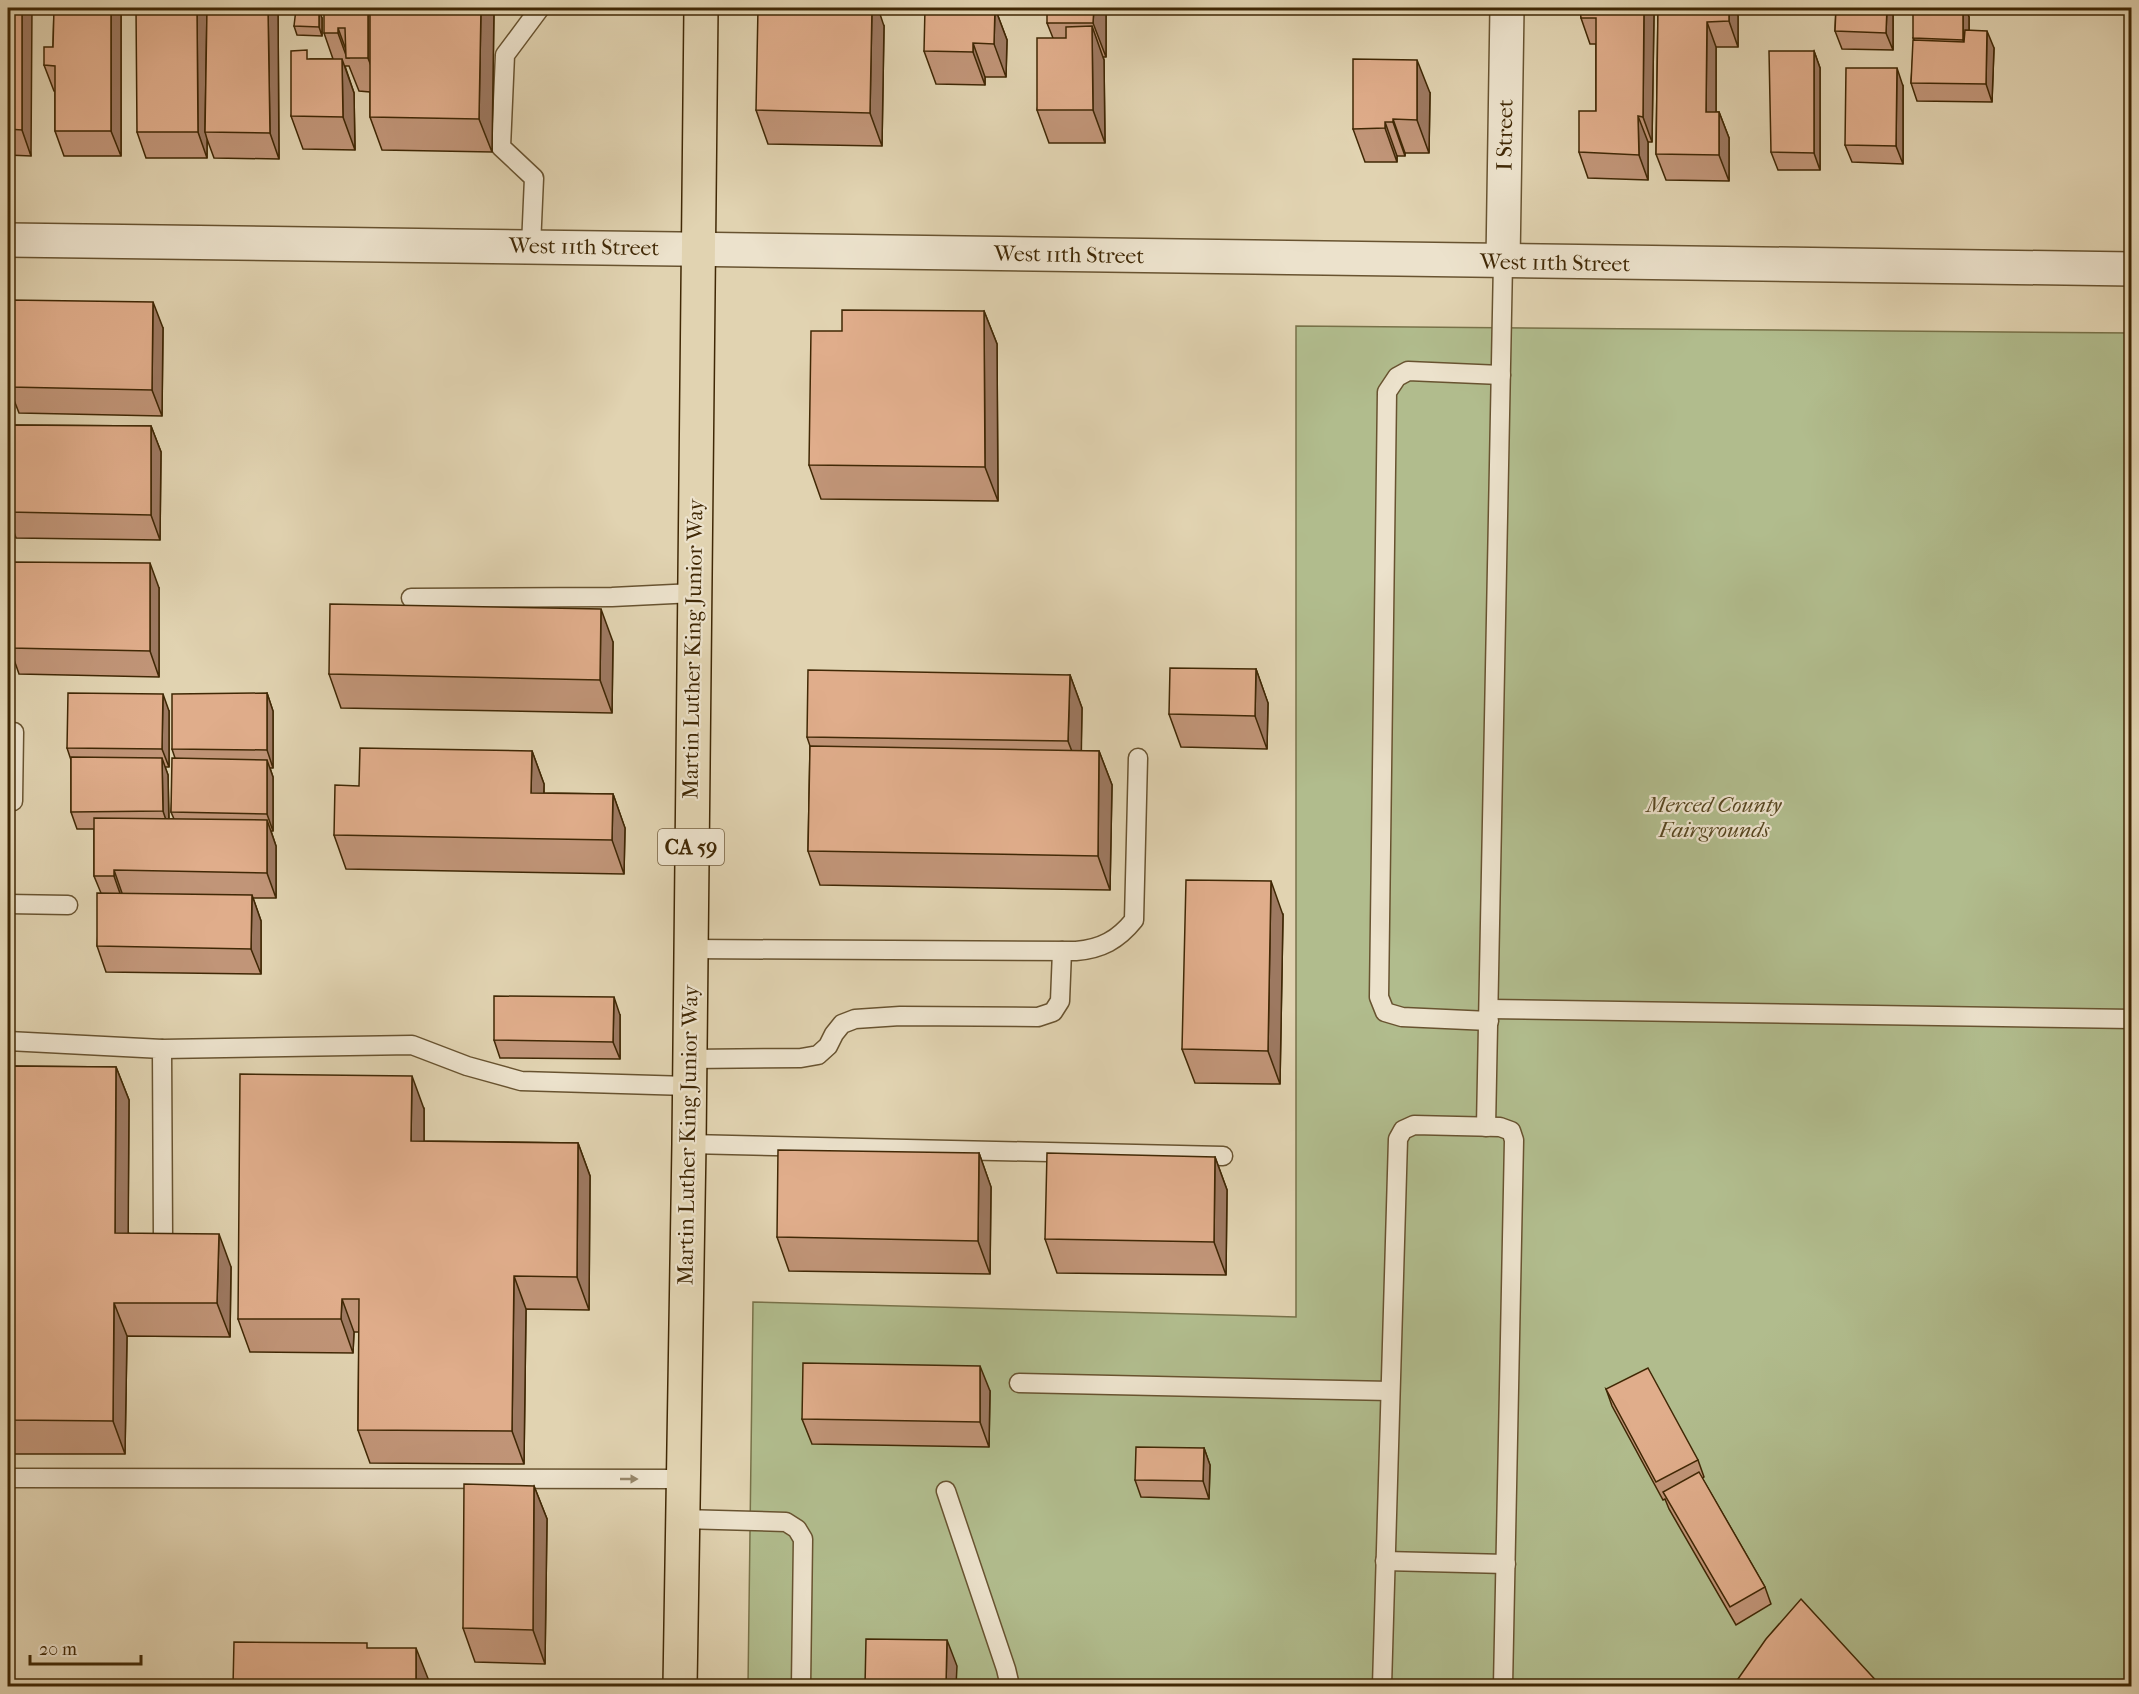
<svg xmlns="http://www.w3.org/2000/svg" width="2139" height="1694" viewBox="0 0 2139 1694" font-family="'IM FELL French Canon',serif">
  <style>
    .green { fill: #b1bc8d; stroke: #787249; stroke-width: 1.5 }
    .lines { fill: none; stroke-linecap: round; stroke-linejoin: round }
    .lane-casing { stroke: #685330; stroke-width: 21 }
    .street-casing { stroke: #685330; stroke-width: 36 }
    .highway-casing { stroke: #402805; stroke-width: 36 }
    .lane { stroke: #ece2cc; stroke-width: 18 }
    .street { stroke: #ece2cc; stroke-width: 33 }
    .highway { stroke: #e1d3b1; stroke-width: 33 }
    .wall { fill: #c19578; stroke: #402805; stroke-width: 1.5 }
    .shaded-wall { fill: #9d7961; stroke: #402805; stroke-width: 1.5 }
    .building { fill: #e0ad8b; stroke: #402805; stroke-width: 1.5 }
    .oneway { fill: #968568 }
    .labels { text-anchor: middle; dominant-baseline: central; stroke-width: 4.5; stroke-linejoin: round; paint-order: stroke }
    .shield { fill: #ece2cc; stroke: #746041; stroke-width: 1.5 }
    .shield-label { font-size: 21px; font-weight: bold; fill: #402805 }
    .street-label { font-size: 22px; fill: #402805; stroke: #ece2cc }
    .park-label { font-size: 22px; font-style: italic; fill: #574620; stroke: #ece2cc }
  </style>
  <rect width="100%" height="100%" fill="#e1d3b1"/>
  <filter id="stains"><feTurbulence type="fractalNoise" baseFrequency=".00333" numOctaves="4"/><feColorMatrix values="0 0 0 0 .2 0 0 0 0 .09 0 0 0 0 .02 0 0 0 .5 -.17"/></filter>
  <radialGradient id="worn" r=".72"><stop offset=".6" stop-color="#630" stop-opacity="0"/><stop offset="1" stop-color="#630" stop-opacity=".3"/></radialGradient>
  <path class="green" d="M1296,326L2131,333V1686H748L753,1302L1296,1317Z"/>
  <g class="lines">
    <g class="lane-casing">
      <g id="lane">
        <path d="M531,246L534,178L501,147L505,55L540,8"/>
        <path d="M411,598L612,597L694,593"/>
        <path d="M8,732H14L13,801H8"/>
        <path d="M8,904L68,905"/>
        <path d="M690,949L1076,951C1101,949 1118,940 1134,920L1138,758"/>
        <path d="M1489,1009L2132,1019"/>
        <path d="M1489,1021L1402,1017L1385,1012L1379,997L1387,392L1397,377L1408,371L1501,375"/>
        <path d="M8,1041L162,1049L163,1238"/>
        <path d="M162,1049L412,1045L467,1066L521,1081L688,1086"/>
        <path d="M689,1059L801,1058L818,1055L828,1046L834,1034L842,1024L855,1019L900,1016L1038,1017L1053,1012L1060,1001L1062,951"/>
        <path d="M1486,1127L1503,262"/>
        <path d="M689,1144L1223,1156"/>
        <path d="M1019,1383L1390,1391"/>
        <path d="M8,1478L683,1479"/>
        <path d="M946,1491L1006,1669L1010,1686"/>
        <path d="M682,1519L786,1522L797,1529L803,1539L801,1686"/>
        <path d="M1385,1561L1506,1564"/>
        <path d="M1382,1686L1398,1139L1403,1130L1414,1125L1500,1127L1511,1131L1514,1140L1503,1686"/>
      </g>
    </g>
    <g class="street-casing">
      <g id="street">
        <path d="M8,240C716,248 1423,262 2132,269"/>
        <path d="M1503,262L1507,8"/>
      </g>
    </g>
    <g class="highway-casing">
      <path id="highway" d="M680,1686L689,1144L701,8"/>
    </g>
    <use href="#lane" class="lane"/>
    <use href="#street" class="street"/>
    <use href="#highway" class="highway"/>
  </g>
  <g class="wall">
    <path d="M8,8L31,156L8,155Z"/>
    <path d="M52,8H121V156H64L55,131V91H54L44,65L53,47L54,9Z"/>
    <path d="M278,8L279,159L214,158L207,139V158H146L137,132Z"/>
    <path d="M370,8H494L492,152L382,150L370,117V92L359,91L349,66H345L354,93L355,150L303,149L291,116L310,59H333L324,33L370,16Z"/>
    <path d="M995,8L1007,40L1006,77H985V85L936,84L924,51Z"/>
    <path d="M1106,8V57H1103L1104,60L1105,143H1049L1037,110L1053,38L1047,23Z"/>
    <path d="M1580,8H1652L1654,14L1652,142H1648V180L1588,178L1579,152L1596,111V44H1590L1581,18Z"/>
    <path d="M1658,8H1735L1738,16V47H1716V112H1719L1729,138V181L1666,180L1656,154Z"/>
    <path d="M1836,8H1893V50L1842,49L1835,31Z"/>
    <path d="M1969,17V30L1994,48L1992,102L1917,101L1911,83L1914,40L1913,38Z"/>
    <path d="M322,18V36L297,35L294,26Z"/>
    <path d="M884,26L882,146L768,144L756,110Z"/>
    <path d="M1814,51L1820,68V170H1778L1771,152Z"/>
    <path d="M1903,86V164L1852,162L1845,145Z"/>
    <path d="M1430,93L1429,153H1405V156H1397V162H1365L1353,129Z"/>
    <path d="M984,311L997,344L998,501L821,499L809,465Z"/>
    <path d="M163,328L162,416L19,413L9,387Z"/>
    <path d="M8,425L151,426L161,452L160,540L16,538L8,514Z"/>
    <path d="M159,588V677L19,674L10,648Z"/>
    <path d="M613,642L612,713L341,708L329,674Z"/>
    <path d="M1256,669L1268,703L1267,749L1181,747L1169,714Z"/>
    <path d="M1070,675L1082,708L1081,751H1099L1112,785L1110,890L820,885L808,851L810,746L807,737Z"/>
    <path d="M267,693L273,711V768H270L273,777V831H271L276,846V898H253L261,921V974L106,972L97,946L101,893L94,876V829H77L71,812V760L67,748L169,711V767H165L168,775L169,819H174L171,812L175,758L172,749Z"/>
    <path d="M532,751L544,784V793L613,794L625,828L624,874L346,869L334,835L359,786Z"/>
    <path d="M1283,915L1280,1084L1195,1083L1182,1049Z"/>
    <path d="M620,1015V1059L500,1058L494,1040Z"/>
    <path d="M8,1066L116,1067L129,1100L128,1233L231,1267L230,1337L127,1336L125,1454H8Z"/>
    <path d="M424,1109V1141L578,1143L590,1176L589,1310L526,1309L524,1464L370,1463L358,1430L359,1332H354L353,1353L250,1352L238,1319Z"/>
    <path d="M979,1153L991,1187L990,1274L789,1271L777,1237Z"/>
    <path d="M1215,1157L1227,1190L1226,1275L1057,1273L1045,1239Z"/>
    <path d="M1606,1389L1698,1460L1704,1477L1702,1478L1765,1587L1771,1604L1736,1625L1669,1509L1665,1499L1663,1500L1612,1406Z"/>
    <path d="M990,1391L989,1447L812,1444L802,1419Z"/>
    <path d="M1204,1448L1210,1465L1209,1499L1141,1497L1135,1480Z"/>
    <path d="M534,1486L547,1519L545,1664L475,1662L463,1628Z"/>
  </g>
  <g class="shaded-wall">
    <path d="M22,8H32L31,156L22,130Z"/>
    <path d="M111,8H121V156L111,131Z"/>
    <path d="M197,8H207L205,132L207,139V158L198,132Z"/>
    <path d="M268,8H278L279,159L270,133Z"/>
    <path d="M481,8H494L492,152L479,119Z"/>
    <path d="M872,8H878L884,26L882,146L870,113Z"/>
    <path d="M995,8L1007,40L1006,77L994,44Z"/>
    <path d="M1094,8H1106V57L1093,23Z"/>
    <path d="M1644,8H1652L1654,14L1652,142L1643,117Z"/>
    <path d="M1729,8H1735L1738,16V47L1729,21Z"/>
    <path d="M1887,8H1893V50L1886,33Z"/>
    <path d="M1963,8H1966L1969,17V58L1963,40Z"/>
    <path d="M319,9L322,18V36L319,27Z"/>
    <path d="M368,9L380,42L381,92L368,58Z"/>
    <path d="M1707,22L1716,47V138L1706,112Z"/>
    <path d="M1092,26L1104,60L1105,143L1093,110Z"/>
    <path d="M338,28L349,58H347L338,33Z"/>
    <path d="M1987,31L1994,48L1992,102L1986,84Z"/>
    <path d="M973,43L985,77V85L973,52Z"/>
    <path d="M1814,51L1820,68V170L1814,153Z"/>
    <path d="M342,59L354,93L355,150L343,117Z"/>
    <path d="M1417,60L1430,93L1429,153L1417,120Z"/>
    <path d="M1897,68L1903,86V164L1896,146Z"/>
    <path d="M1719,112L1729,138V181L1719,155Z"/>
    <path d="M1638,116L1648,142V180L1639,155Z"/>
    <path d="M1393,119L1405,153V156L1393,122Z"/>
    <path d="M1385,122L1397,156V162L1385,128Z"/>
    <path d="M153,302L163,328L162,416L152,390Z"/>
    <path d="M984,311L997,344L998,501L985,467Z"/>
    <path d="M151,426L161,452L160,540L151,515Z"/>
    <path d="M150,563L159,588V677L150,651Z"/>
    <path d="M601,609L613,642L612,713L600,680Z"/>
    <path d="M1256,669L1268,703L1267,749L1255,716Z"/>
    <path d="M1070,675L1082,708L1081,775L1068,741Z"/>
    <path d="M267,693L273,711V768L267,750Z"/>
    <path d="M163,694L169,711V767L162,749Z"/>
    <path d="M532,751L544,784L543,826L531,793Z"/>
    <path d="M1099,751L1112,785L1110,890L1098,856Z"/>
    <path d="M162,758L168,775L169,829L163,811Z"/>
    <path d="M267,760L273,777V831L267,814Z"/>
    <path d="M613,794L625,828L624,874L612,840Z"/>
    <path d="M267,820L276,846V898L267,873Z"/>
    <path d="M114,870L123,896V902L114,876Z"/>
    <path d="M1271,881L1283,915L1280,1084L1268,1051Z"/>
    <path d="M252,895L261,921V974L251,949Z"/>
    <path d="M614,997L620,1015V1059L613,1042Z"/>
    <path d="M116,1067L129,1100L128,1266L115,1233Z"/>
    <path d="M412,1076L424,1109V1175L411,1141Z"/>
    <path d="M578,1143L590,1176L589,1310L577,1277Z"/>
    <path d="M979,1153L991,1187L990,1274L978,1241Z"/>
    <path d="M1215,1157L1227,1190L1226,1275L1214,1242Z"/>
    <path d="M219,1234L231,1267L230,1337L217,1303Z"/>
    <path d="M514,1276L526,1309L524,1464L512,1431Z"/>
    <path d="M342,1299L354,1332L353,1353L341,1319Z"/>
    <path d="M114,1303L127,1336L125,1454L113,1421Z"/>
    <path d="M980,1366L990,1391L989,1447L980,1422Z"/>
    <path d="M1204,1448L1210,1465L1209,1499L1203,1481Z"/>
    <path d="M534,1486L547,1519L545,1664L533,1630Z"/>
    <path d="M947,1640L957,1666L956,1686H946Z"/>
    <path d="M416,1648L429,1681L428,1686H416Z"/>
  </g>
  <g class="building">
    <path d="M8,8H22V130L8,129Z"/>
    <path d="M54,8H111V131H55V66L44,65V47H53Z"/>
    <path d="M136,8H197L198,132H137Z"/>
    <path d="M207,8H268L270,133L205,132Z"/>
    <path d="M324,8L368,9V58H346L345,28H338V33H324Z"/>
    <path d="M370,8H481L479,119L370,117Z"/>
    <path d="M758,8H872L870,113L756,110Z"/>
    <path d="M925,8H995L994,44L973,43V52L924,51Z"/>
    <path d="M1047,8H1094L1093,23H1047Z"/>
    <path d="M1580,8H1644L1643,117L1638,116L1639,155L1579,152V111H1596V18H1581Z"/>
    <path d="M1658,8H1729V21L1707,22L1706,112H1719V155L1656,154Z"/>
    <path d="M1836,8H1887L1886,33L1835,31Z"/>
    <path d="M1913,8H1963V40L1913,38Z"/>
    <path d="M296,9H319V27L294,26Z"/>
    <path d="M1092,26L1093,110H1037V38H1066V27Z"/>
    <path d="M1965,30L1987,31L1986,84L1911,83L1913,40L1964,42Z"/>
    <path d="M307,50V59H342L343,117L291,116V51Z"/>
    <path d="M1769,51H1814V153L1771,152Z"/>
    <path d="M1353,59L1417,60V120L1393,119V122H1385V128L1353,129Z"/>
    <path d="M1846,68H1897L1896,146L1845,145Z"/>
    <path d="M9,300L153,302L152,390L9,387Z"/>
    <path d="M842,310L984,311L985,467L809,465L811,331H842Z"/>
    <path d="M8,425L151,426V515L8,512Z"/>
    <path d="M10,562L150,563V651L10,648Z"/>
    <path d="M330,604L601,609L600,680L329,674Z"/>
    <path d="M1170,668L1256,669L1255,716L1169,714Z"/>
    <path d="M808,670L1070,675L1068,741L807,737Z"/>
    <path d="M68,693L163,694L162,749L67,748Z"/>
    <path d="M267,693V750L172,749V694Z"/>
    <path d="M810,746L1099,751L1098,856L808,851Z"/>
    <path d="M360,748L532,751L531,793L613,794L612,840L334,835L335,785L359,786Z"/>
    <path d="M71,757L162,758L163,811L71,812Z"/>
    <path d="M172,758L267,760V814L171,812Z"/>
    <path d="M94,818L267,820V873L114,870V876H94Z"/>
    <path d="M1186,880L1271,881L1268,1051L1182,1049Z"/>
    <path d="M97,893L252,895L251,949L97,946Z"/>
    <path d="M494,996L614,997L613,1042L494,1040Z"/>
    <path d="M8,1066L116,1067L115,1233L219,1234L217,1303H114L113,1421L8,1420Z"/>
    <path d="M240,1074L412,1076L411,1141L578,1143L577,1277L514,1276L512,1431L358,1430L359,1299H342L341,1319H238Z"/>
    <path d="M778,1150L979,1153L978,1241L777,1237Z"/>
    <path d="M1047,1153L1215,1157L1214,1242L1045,1239Z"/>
    <path d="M803,1363L980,1366V1422L802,1419Z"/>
    <path d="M1648,1368L1698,1460L1656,1482L1606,1389Z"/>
    <path d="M1136,1447L1204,1448L1203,1481L1135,1480Z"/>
    <path d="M1699,1472L1765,1587L1730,1607L1663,1492Z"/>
    <path d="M464,1484L534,1486L533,1630L463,1628Z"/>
    <path d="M1801,1599L1881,1686H1733L1766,1639Z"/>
    <path d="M866,1639L947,1640L946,1686H865Z"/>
    <path d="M234,1642L367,1643V1648H416V1686H233Z"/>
  </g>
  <defs><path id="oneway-solid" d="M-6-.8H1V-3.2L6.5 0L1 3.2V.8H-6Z" transform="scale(1.5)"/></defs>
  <use class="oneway" href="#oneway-solid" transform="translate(629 1479)"/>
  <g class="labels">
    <rect class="shield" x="658" y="829" width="66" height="36" rx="4.5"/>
    <g class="shield-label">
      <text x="691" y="847">CA 59</text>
    </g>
    <g class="street-label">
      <text transform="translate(1505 135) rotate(-89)">I Street</text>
      <text transform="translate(584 247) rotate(1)">West 11th Street</text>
      <text transform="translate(1069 255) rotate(1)">West 11th Street</text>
      <text transform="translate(1555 263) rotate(1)">West 11th Street</text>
      <text transform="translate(693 649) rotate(-89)">Martin Luther King Junior Way</text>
      <text transform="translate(688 1135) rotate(-89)">Martin Luther King Junior Way</text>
    </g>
    <g class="park-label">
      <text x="1714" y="805">Merced County<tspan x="1714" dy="25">Fairgrounds</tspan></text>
    </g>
  </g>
  <rect width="2139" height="1694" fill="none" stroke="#e1d3b1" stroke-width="30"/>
  <rect x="9" y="9" width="2121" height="1676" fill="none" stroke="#402805" stroke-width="3"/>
  <rect x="15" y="15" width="2109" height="1664" fill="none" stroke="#402805" stroke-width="1.5"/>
  <path d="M30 1655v9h111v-9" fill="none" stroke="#402805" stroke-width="3"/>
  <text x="39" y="1655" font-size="18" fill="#402805" stroke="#ece2cc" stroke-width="4.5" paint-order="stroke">20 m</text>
  <rect width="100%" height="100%" filter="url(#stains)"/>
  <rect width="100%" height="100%" fill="url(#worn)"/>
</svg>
